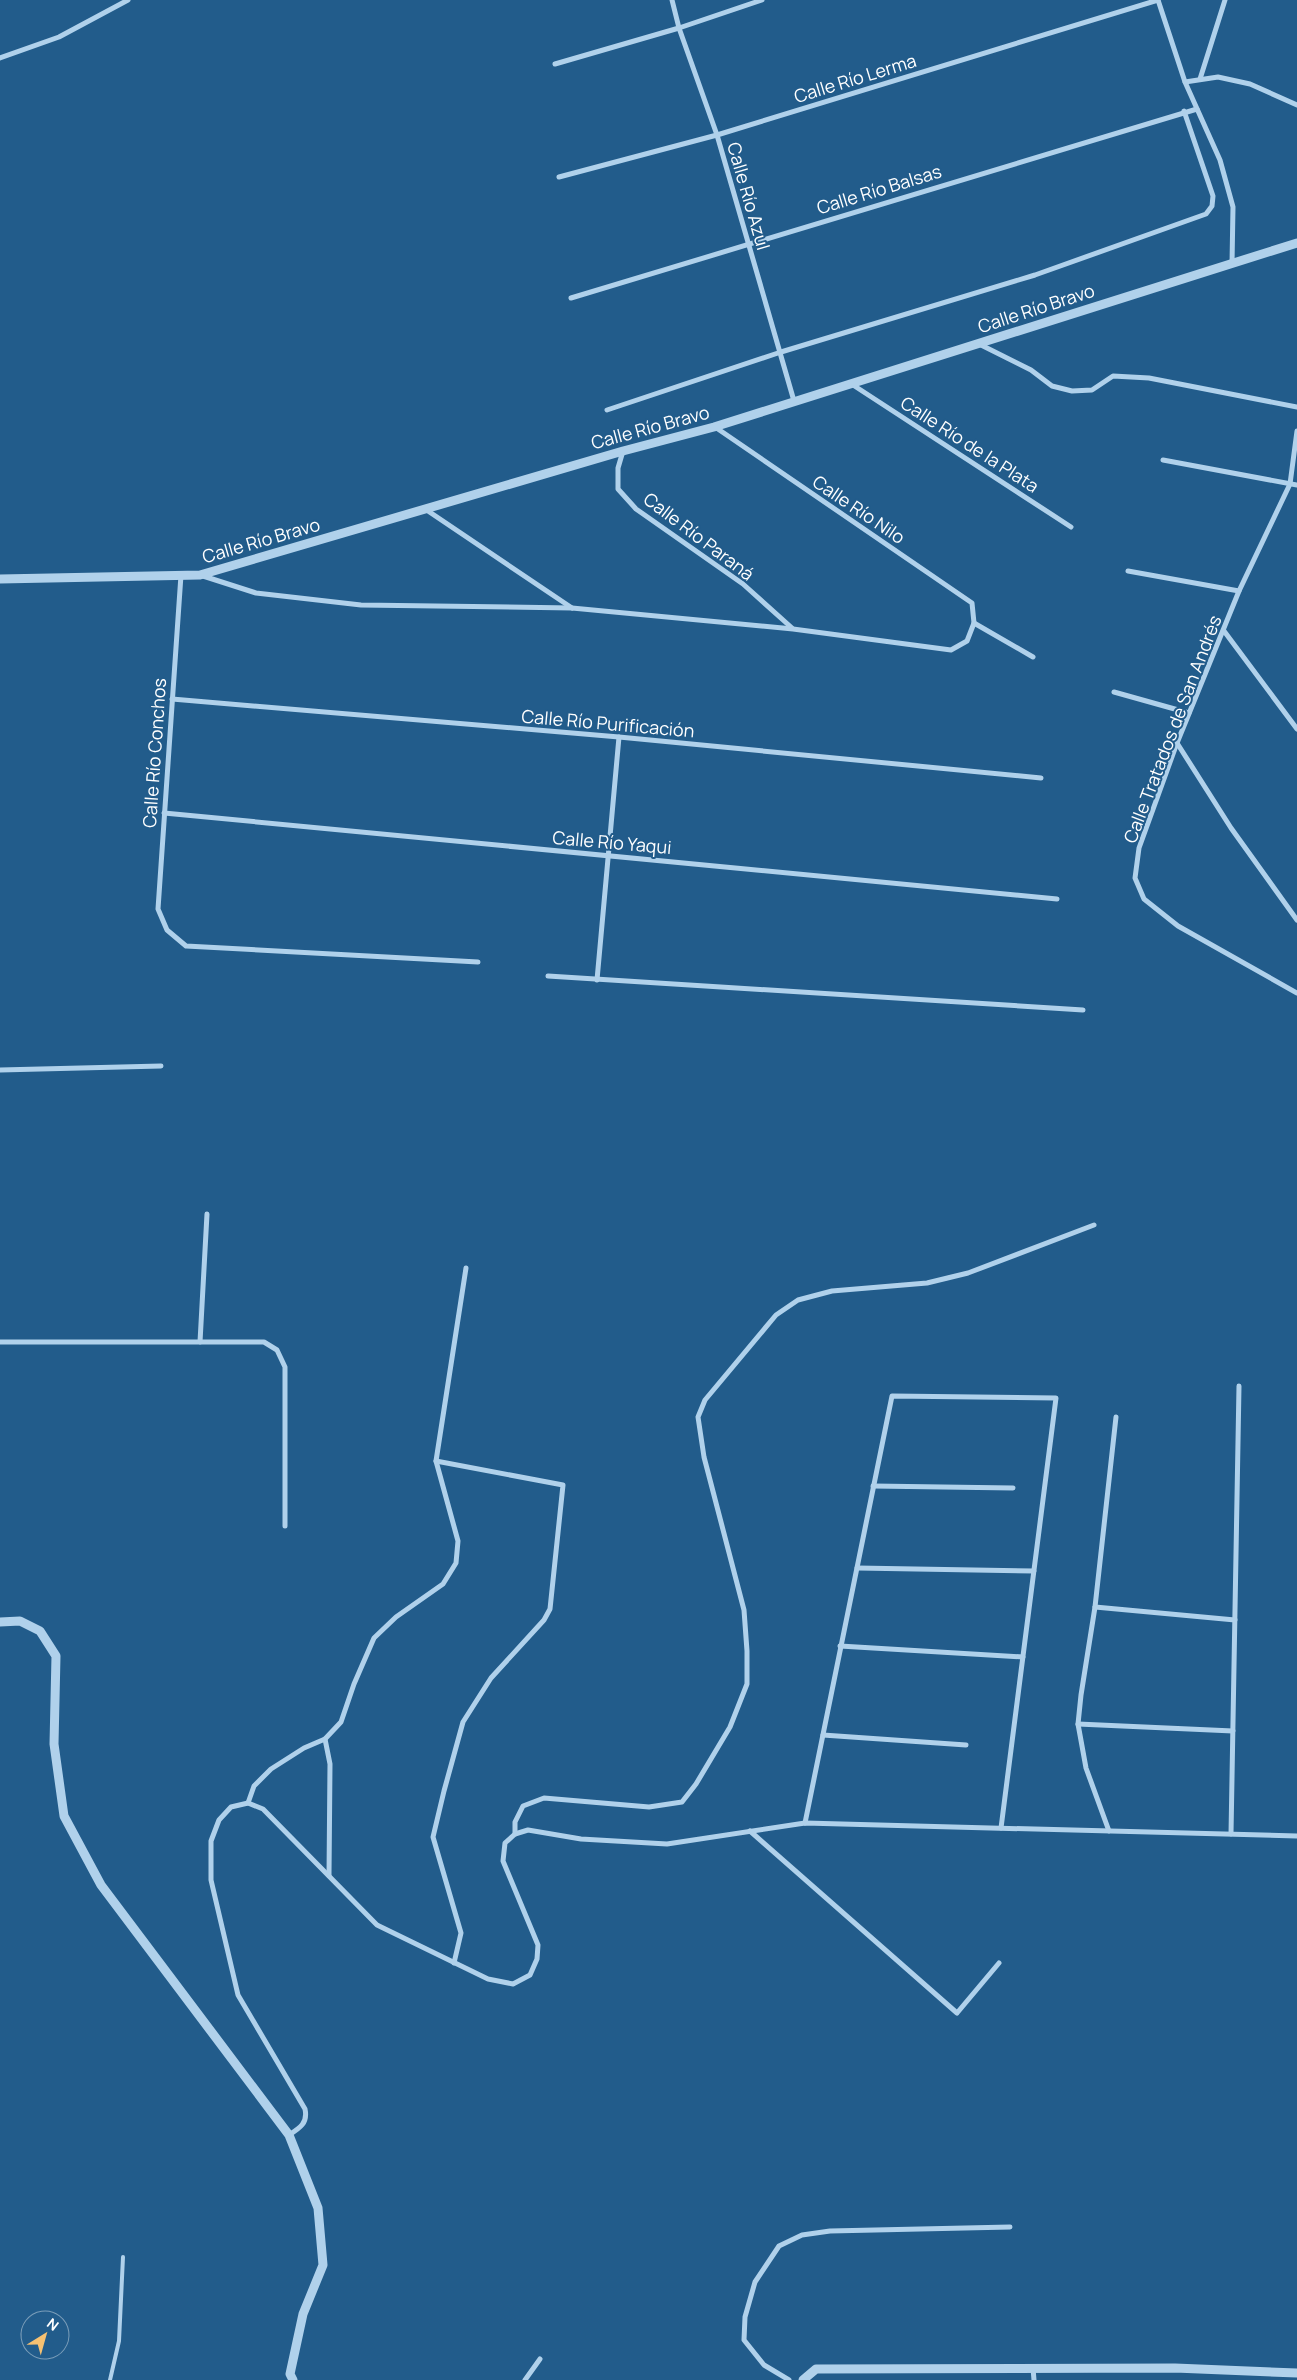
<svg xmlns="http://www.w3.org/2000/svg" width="1297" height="2380" viewBox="0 0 1297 2380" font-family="Manrope,sans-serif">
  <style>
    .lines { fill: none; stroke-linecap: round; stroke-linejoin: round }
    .service { stroke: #b0d1eb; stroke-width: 4 }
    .minor { stroke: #b0d1eb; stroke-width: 5 }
    .tertiary { stroke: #b0d1eb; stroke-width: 9 }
    .labels { text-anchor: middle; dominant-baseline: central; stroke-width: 4; stroke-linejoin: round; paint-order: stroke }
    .street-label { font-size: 18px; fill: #fff; stroke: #225c8b }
  </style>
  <rect width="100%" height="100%" fill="#225c8b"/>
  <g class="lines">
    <path class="service" d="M110,2380L119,2341L123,2257"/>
    <g class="minor">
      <path d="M672,0L679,28L717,135L794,401"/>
      <path d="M1158,0L1185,82L1220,160L1233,207L1232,264"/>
      <path d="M0,58L59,37L128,0"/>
      <path d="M555,64L679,28L762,0"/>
      <path d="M1200,79L1225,0"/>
      <path d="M1185,82L1218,77L1250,84L1297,105"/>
      <path d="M559,177L717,135L1158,0"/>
      <path d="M571,298L1197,109"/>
      <path d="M979,344L1031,370L1052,386L1072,391L1092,390L1113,376L1149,378L1297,407"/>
      <path d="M853,385L1071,527"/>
      <path d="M607,410L781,352L1035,275L1206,214L1212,206L1213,196L1184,111"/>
      <path d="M1297,431L1290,484L1239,591L1177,743L1139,848L1135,878L1144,899L1178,926L1297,993"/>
      <path d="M623,451L618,468V489L636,509L743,584L792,628"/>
      <path d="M1163,460L1297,485"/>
      <path d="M425,509L572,608"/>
      <path d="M1128,571L1239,591"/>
      <path d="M181,575L158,909L167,930L186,946L478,962"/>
      <path d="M203,576L256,593L361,605L572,608L793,629L951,650L967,641L974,623L972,603L715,427"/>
      <path d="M974,623L1033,657"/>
      <path d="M1224,631L1297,729"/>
      <path d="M1114,692L1189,713"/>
      <path d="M172,699L619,737L1041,778"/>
      <path d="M1177,743L1231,828L1297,920"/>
      <path d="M164,813L1057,899"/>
      <path d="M548,976L1083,1010"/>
      <path d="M597,980L619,737"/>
      <path d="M0,1070L161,1066"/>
      <path d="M0,1342H264L277,1350L285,1367V1526"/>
      <path d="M200,1342L207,1214"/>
      <path d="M436,1461L563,1485L550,1609L544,1620L491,1678L463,1722L444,1791L433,1837L461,1933L454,1963"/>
      <path d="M873,1486L1013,1488"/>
      <path d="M857,1568L1034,1571"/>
      <path d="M1095,1607L1235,1620"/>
      <path d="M840,1646L1023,1657"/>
      <path d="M1078,1724L1233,1731"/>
      <path d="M823,1735L966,1745"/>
      <path d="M325,1739L330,1764L329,1876"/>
      <path d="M248,1803L254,1786L271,1769L304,1748L325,1739L341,1722L354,1684L374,1638L396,1617L443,1584L456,1563L458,1541L436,1461L466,1268"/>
      <path d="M805,1823L892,1396L1056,1398L1001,1828"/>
      <path d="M750,1831L957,2013L999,1963"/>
      <path d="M1109,1831L1086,1768L1078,1724L1081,1695L1095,1607L1116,1417"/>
      <path d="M515,1834V1822L523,1806L544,1798L649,1807L682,1802L696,1784L730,1727L747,1684V1651L744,1610L704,1457L698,1417L705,1400L776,1315L798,1300L832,1291L927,1283L968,1273L1094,1225"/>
      <path d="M1231,1834L1239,1386"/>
      <path d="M289,2135C300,2128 308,2123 305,2109L238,1995L211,1880V1841L219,1820L231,1807L248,1803L263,1809L377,1925L488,1979L513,1984L530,1975L537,1959L538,1945L503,1861L505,1843L515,1834L528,1830L581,1839L667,1844L805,1823L1297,1836"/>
      <path d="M1033,2368L1034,2380"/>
      <path d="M525,2380L540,2359"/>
      <path d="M789,2380L764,2365L744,2340L745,2317L755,2282L779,2246L802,2235L830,2231L1010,2227"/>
    </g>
    <g class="tertiary">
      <path d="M0,579L200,575L623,451L714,427L1297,243"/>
      <path d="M0,1622L20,1621L40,1631L56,1656L54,1744L64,1816L101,1885L289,2135L318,2208L323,2265L303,2314L290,2374L293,2380"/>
      <path d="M803,2380L816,2369L1175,2368L1297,2373"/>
    </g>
  </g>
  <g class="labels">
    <g class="street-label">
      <text transform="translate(855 78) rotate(-17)">Calle Río Lerma</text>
      <text transform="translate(879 189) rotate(-17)">Calle Río Balsas</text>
      <text transform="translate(749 196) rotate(74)">Calle Río Azul</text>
      <text transform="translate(1036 308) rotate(-18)">Calle Río Bravo</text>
      <text transform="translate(650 427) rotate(-15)">Calle Río Bravo</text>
      <text transform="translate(970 444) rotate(33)">Calle Río de la Plata</text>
      <text transform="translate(859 509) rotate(34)">Calle Río Nilo</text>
      <text transform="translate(699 536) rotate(37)">Calle Río Paraná</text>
      <text transform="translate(261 540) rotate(-16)">Calle Río Bravo</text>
      <text transform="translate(608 723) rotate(5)">Calle Río Purificación</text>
      <text transform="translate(1172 729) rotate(-69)">Calle Tratados de San Andrés</text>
      <text transform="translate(154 753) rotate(-86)">Calle Río Conchos</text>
      <text transform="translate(612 842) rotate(5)">Calle Río Yaqui</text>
    </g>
  </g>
  <g transform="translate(45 2335) rotate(37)"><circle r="24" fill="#225c8b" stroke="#7a9db9"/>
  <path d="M0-4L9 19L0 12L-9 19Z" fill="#f6c172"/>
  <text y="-8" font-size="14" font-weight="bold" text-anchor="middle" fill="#ffffff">N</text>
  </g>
</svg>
